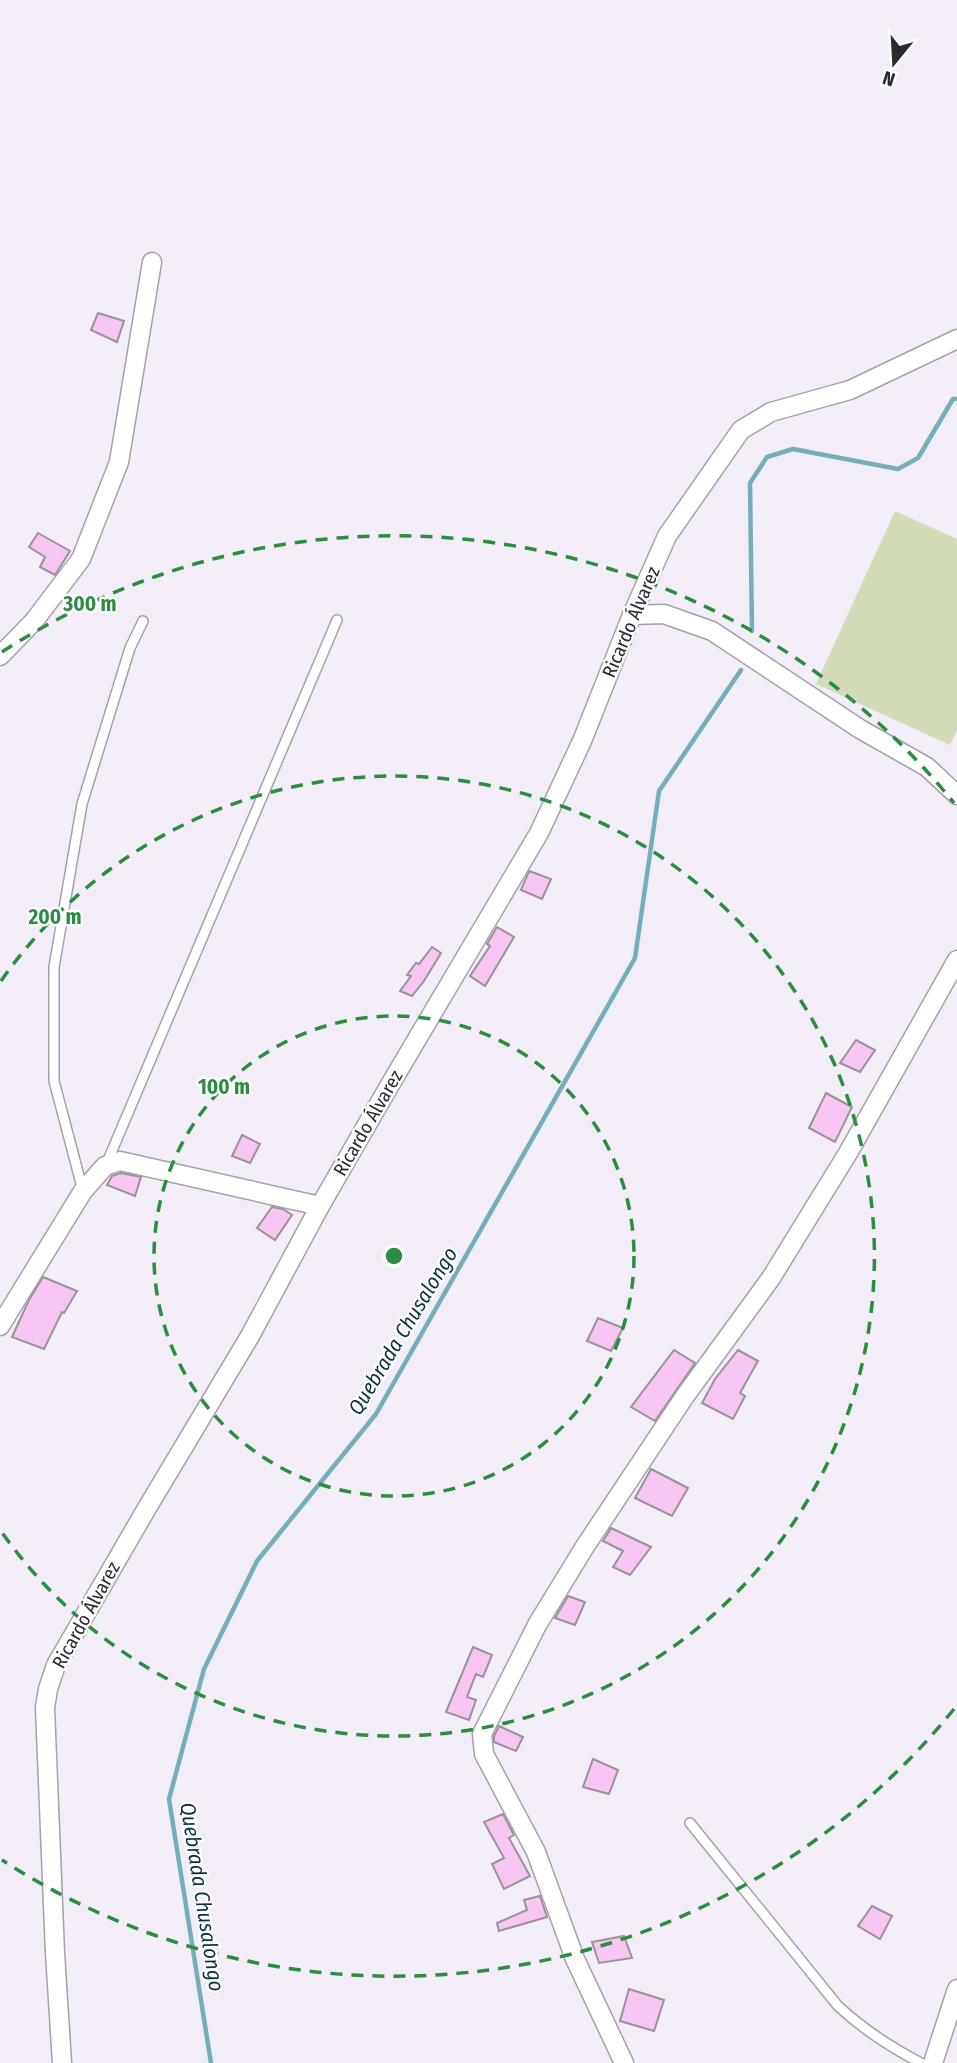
<svg xmlns="http://www.w3.org/2000/svg" width="957" height="2063" viewBox="0 0 957 2063" font-family="'Fira Sans Condensed',sans-serif">
  <style>
    .green { fill: #d1dbb8 }
    .lines { fill: none; stroke-linecap: round; stroke-linejoin: round }
    .stream { stroke: #77adb8; stroke-width: 4.5 }
    .building { fill: #f7c6f2; stroke: #9a9299; stroke-width: 2 }
    .lane-casing { stroke: #a5a1aa; stroke-width: 12 }
    .street-casing { stroke: #a5a1aa; stroke-width: 21 }
    .lane { stroke: #fff; stroke-width: 9 }
    .street { stroke: #fff; stroke-width: 18 }
    .ring { fill: none; stroke: #2c8c40; stroke-width: 3.5; stroke-dasharray: 12 9 }
    .labels { text-anchor: middle; dominant-baseline: central; stroke-width: 5; stroke-linejoin: round; paint-order: stroke }
    .street-label { font-size: 19px; fill: #2b292d; stroke: #fdfcfe }
    .water-label { font-size: 21px; font-style: italic; fill: #0c3339; stroke: #fdfcfe }
    .centre { fill: #2c8c40; stroke: #fdfcfe; stroke-width: 3.5 }
    .ring-label { font-size: 21px; text-anchor: middle; font-weight: bold; fill: #2c8c40; stroke: #fdfcfe; stroke-width: 5; stroke-linejoin: round; paint-order: stroke }
  </style>
  <rect width="100%" height="100%" fill="#f2edf7"/>
  <path class="green" d="M895,511L957,539V730L950,745L816,684Z"/>
  <g class="lines">
    <g class="stream">
      <path d="M752,631L750,483L767,457L793,449L898,469L918,458L953,399H957"/>
      <path d="M211,2063L169,1799L204,1669L257,1561L376,1414L635,958L659,791L741,670"/>
    </g>
  </g>
  <g class="building">
    <path d="M98,313L124,321L117,342L91,330Z"/>
    <path d="M38,533L70,551L55,575L40,567L45,557L29,547Z"/>
    <path d="M529,871L551,879L542,899L521,890Z"/>
    <path d="M497,927L514,937L485,986L470,976L490,946L487,944Z"/>
    <path d="M432,947L441,953L424,981L412,996L400,991L411,976L407,975L416,963L419,964Z"/>
    <path d="M856,1040L875,1050L860,1072L840,1063Z"/>
    <path d="M826,1093L852,1107L835,1142L809,1128Z"/>
    <path d="M242,1135L260,1144L250,1163L232,1156Z"/>
    <path d="M121,1173L141,1177L135,1196L107,1185L112,1176Z"/>
    <path d="M272,1207L283,1209L292,1215L275,1240L257,1228Z"/>
    <path d="M43,1277L77,1291L64,1313L62,1312L44,1349L12,1337L29,1300Z"/>
    <path d="M598,1318L623,1328L611,1351L587,1341Z"/>
    <path d="M674,1350L695,1363L655,1421L631,1407Z"/>
    <path d="M738,1350L758,1361L740,1393L745,1396L733,1419L702,1403L715,1379Z"/>
    <path d="M651,1469L688,1488L672,1516L635,1498Z"/>
    <path d="M611,1528L651,1547L630,1575L613,1567L623,1551L603,1541Z"/>
    <path d="M568,1596L585,1602L575,1625L555,1618Z"/>
    <path d="M473,1647L492,1655L483,1677L476,1674L467,1697L476,1700L469,1720L446,1712Z"/>
    <path d="M499,1726L523,1737L516,1751L494,1742V1736Z"/>
    <path d="M593,1759L618,1770L609,1794L583,1787Z"/>
    <path d="M503,1814L514,1835L509,1838L530,1876L504,1889L492,1864L504,1858L484,1822Z"/>
    <path d="M540,1896L547,1917L499,1931L497,1923L527,1910L524,1900Z"/>
    <path d="M872,1906L892,1916L880,1939L858,1926Z"/>
    <path d="M624,1936L632,1958L599,1963L592,1942Z"/>
    <path d="M629,1989L664,2000L654,2031L620,2021Z"/>
  </g>
  <g class="lines">
    <g class="lane-casing">
      <g id="lane">
        <path d="M106,1165L337,620"/>
        <path d="M83,1191L54,1081V967L82,804L130,648L143,621"/>
        <path d="M690,1823L838,2006C864,2030 890,2047 921,2063"/>
      </g>
    </g>
    <g class="street-casing">
      <g id="street">
        <path d="M632,615L664,614L712,631L860,729L927,767L957,795"/>
        <path d="M0,656L34,621L81,559L119,462L152,262"/>
        <path d="M0,1326L83,1191L105,1166L120,1161L320,1206"/>
        <path d="M62,2063L55,1953L45,1708L48,1689L56,1665L147,1508L250,1336L320,1206L391,1083L539,833L582,741L632,615L667,536L741,430L771,412L850,390L957,339"/>
        <path d="M624,2063L575,1959L536,1852L484,1754L482,1734L537,1625L584,1548L685,1396L771,1278L848,1153L957,960"/>
        <path d="M933,2063L957,1989"/>
      </g>
    </g>
    <use href="#lane" class="lane"/>
    <use href="#street" class="street"/>
  </g>
  <g class="ring">
    <circle cx="394" cy="1256" r="240"/>
    <path d="M1 981A480 480 0 1 1 1 1531"/>
    <path d="M954 1709A720 720 0 0 1 2 1860M2 652A720 720 0 0 1 954 803"/>
  </g>
  <g class="labels">
    <g class="street-label">
      <text transform="translate(631 622) rotate(-67)">Ricardo Álvarez</text>
      <text transform="translate(368 1123) rotate(-60)">Ricardo Álvarez</text>
      <text transform="translate(86 1615) rotate(-61)">Ricardo Álvarez</text>
    </g>
    <g class="water-label">
      <text transform="translate(403 1331) rotate(-59)">Quebrada Chusalongo</text>
      <text transform="translate(202 1897) rotate(81)">Quebrada Chusalongo</text>
    </g>
  </g>
  <circle cx="394" cy="1256" r="10" class="centre"/>
  <g class="ring-label">
    <text x="90" y="611">300 m</text>
    <text x="55" y="924">200 m</text>
    <text x="224" y="1094">100 m</text>
  </g>
  <g transform="translate(894 63) rotate(198)" stroke="#fdfcfe" stroke-width="5" paint-order="stroke">
  <path d="M0-5L12 26L0 18L-12 26Z" fill="#2b292d"/>
  <text y="-10" font-size="19" font-weight="bold" text-anchor="middle" fill="#2b292d">N</text>
  </g>
</svg>
